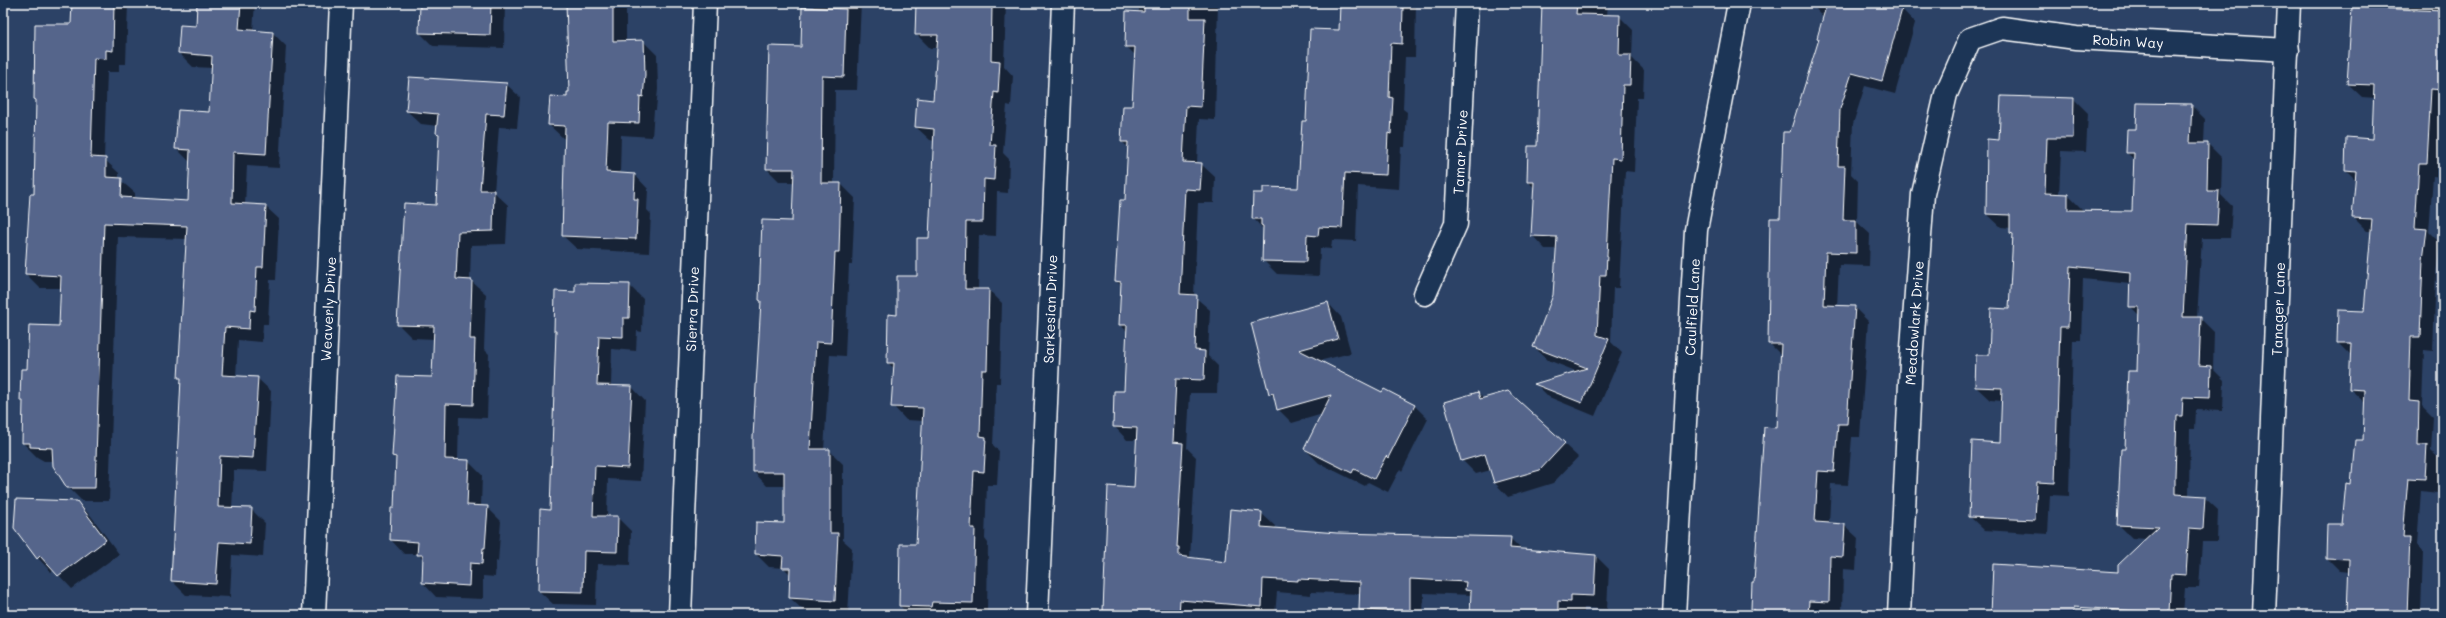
<svg xmlns="http://www.w3.org/2000/svg" width="2446" height="618" viewBox="0 0 2446 618" font-family="Mali,sans-serif">
  <style>
    .shadow { fill: #0007 }
    .building { fill: #54658b; stroke: #fff }
    .lines { fill: none; stroke-linecap: round; stroke-linejoin: round }
    .minor-casing { stroke: #fff; stroke-width: 25 }
    .secondary-casing { stroke: #fff; stroke-width: 25 }
    .minor { stroke: #1d3557; stroke-width: 22 }
    .secondary { stroke: #1d3557; stroke-width: 22 }
    .labels { text-anchor: middle; dominant-baseline: central; stroke-width: 4; stroke-linejoin: round; paint-order: stroke }
    .street-label { font-size: 14px; fill: #fff; stroke: #1d3557 }
  </style>
  <rect width="100%" height="100%" fill="#2c4266"/>
  <filter id="ink" filterUnits="userSpaceOnUse"><feTurbulence type="fractalNoise" baseFrequency=".025" numOctaves="2"/><feDisplacementMap in="SourceGraphic" scale="8" xChannelSelector="R" yChannelSelector="G"/><feConvolveMatrix kernelMatrix="1 2 1 2 8 2 1 2 1" color-interpolation-filters="sRGB"/></filter>
  <g filter="url(#ink)">
    <g class="shadow">
      <path d="M73,3H128L126,64H119V72H107L104,159L119,173V179L135,193V199L189,202L190,162L176,148L210,113L213,68L193,67L179,53L197,27L198,3H255L253,31L273,33L286,46L279,168L247,166L245,205L265,206L279,219L276,280H270L268,324H263L262,342L238,340L236,377L257,378L271,391L267,471L234,470L232,508L251,509L265,523L263,557L232,555L230,597L186,595L172,581L182,380L179,377L188,239L118,237L109,501H82L68,487L54,461H44L37,457L23,443L24,404L21,400L28,370L60,327L61,288H40L26,274L35,195L72,25Z"/>
      <path d="M421,3H505L504,48L433,46L420,33Z"/>
      <path d="M567,3H656V5L626,4V42L643,41L657,55L658,89L656,110H654L652,137L621,135L620,174L635,175L648,189L647,210L651,214L649,253L577,249L563,236L566,139L563,138L549,125L570,93Z"/>
      <path d="M810,3H861L857,90H835L834,184H841L855,198L852,265H849L845,356L830,355L824,450H829L843,464V540L852,548L848,614L804,611L790,598L791,575L784,568L769,567L756,554L785,524V486H767L754,472V437L793,222L795,182H780L767,169L815,8Z"/>
      <path d="M916,3H1006L1004,66L1013,76L1011,106L1007,105L1003,153L1009,159L1008,193L997,192L996,236L979,235L978,290H989L1002,303L1000,383H996L993,445L999,451L997,485H987L985,539L988,543L987,615H909L900,606L917,545L924,421L906,420L893,406L895,369L888,363L898,316L918,277L930,239L935,141L930,140L916,127L934,101L938,48H930L916,34Z"/>
      <path d="M1139,3H1218L1215,120L1199,119L1197,163L1201,164L1215,177L1214,203H1198L1194,296L1210,310L1208,356L1218,366L1217,393H1190L1187,448L1196,457L1190,558L1227,563L1261,513L1275,526V529L1337,534L1510,538L1522,550L1595,555L1609,569L1607,609L1584,608V615H1471V595L1424,593L1423,615H1366L1360,609L1361,594L1311,592V595L1277,592L1275,615H1108L1104,611L1134,489L1137,440H1127L1114,426L1125,392L1128,332L1120,325L1122,286L1116,281L1126,201L1129,148L1122,142L1133,107L1136,56L1126,46L1139,13Z"/>
      <path d="M1352,3H1428L1416,4L1415,57H1405L1403,109L1407,112L1405,147H1401L1399,189L1358,186L1356,241L1332,240L1331,249L1320,248L1319,276L1277,274L1263,260L1264,230L1253,218L1299,189L1307,122Z"/>
      <path d="M1537,3H1608L1607,16H1619L1633,30L1632,58L1644,70L1643,98H1637L1634,172L1625,171L1619,288H1613L1611,342L1622,353L1595,416L1549,397L1536,384L1578,372L1548,360L1534,347L1554,295L1557,249H1545L1532,235L1534,188L1528,181L1538,147L1543,11L1537,6Z"/>
      <path d="M1818,3H1893L1892,7L1902,9L1915,23L1895,94L1865,86L1853,124L1851,174L1858,181L1857,222L1870,234L1869,266L1839,265L1837,307H1854L1868,321L1860,437H1852L1848,485L1831,484L1829,524L1844,525L1858,538L1856,570L1843,569L1842,615H1752L1753,583H1755L1778,429L1782,356L1769,343L1781,219L1791,133L1820,40L1824,18L1816,9Z"/>
      <path d="M2368,3H2442L2440,55L2443,58V125L2441,177L2433,176L2429,232L2440,243L2436,274L2433,351L2424,350L2422,406L2433,417L2431,451L2441,460L2438,493L2421,491L2417,545L2423,552L2421,613L2427,615H2336V612H2348L2350,572L2340,571L2327,558L2343,525L2354,474L2364,441L2365,403L2350,389L2352,356L2338,342L2365,312L2372,231H2367L2353,217L2356,180L2346,170L2373,140L2375,98L2362,97L2348,84Z"/>
      <path d="M506,84L520,97L517,128L499,127L494,192L508,205L506,244L471,245L470,280L486,294L484,349L489,354L487,418L459,417L458,460L468,461L482,475L481,507H487L501,521L498,562L496,561L495,577L483,576V599L436,597L423,583L424,560L418,554H404L391,540L392,509H395L397,460L393,456L433,378L435,339L412,338L398,324L437,206L440,136L437,133L438,126L421,124L407,111Z"/>
      <path d="M2002,97L2074,99L2088,113L2086,152L2061,151L2059,195H2068L2082,209L2081,211L2133,212L2135,160L2127,153L2137,130L2191,105L2205,119L2204,144H2208L2222,158L2221,195L2232,206L2230,238H2202L2197,318H2200L2214,332L2213,369L2224,380L2223,411L2196,410L2195,429H2190L2189,496L2204,497L2218,510L2217,542H2202L2199,588H2185L2183,615H2115L2119,566L2147,539L2132,538L2118,524L2126,450L2138,372L2140,316L2130,306V284L2083,279L2081,340H2073L2069,496L2050,495L2048,534L1984,530L1970,517L2001,444L2002,401L1990,400L1976,387L2010,310L2013,236L2011,233V228L2001,227L1987,214L2000,141Z"/>
      <path d="M629,285L643,299L642,332L637,331L636,351L612,349L611,386L632,387L645,401L641,481L608,479L607,517H617L631,531L630,565L597,564L596,605L553,604L539,591L550,511L557,333L555,331L576,293Z"/>
      <path d="M1328,303L1341,317L1351,353L1319,361L1383,394L1415,406L1428,419L1402,471L1400,469L1388,492L1368,482L1365,486L1319,463L1305,449L1323,414L1292,423L1278,409L1275,398L1270,393Z"/>
      <path d="M1508,392L1578,457L1553,483L1508,497L1495,483L1491,470L1476,474L1462,460L1478,393L1484,399Z"/>
      <path d="M77,502L91,516L119,554L72,589L54,570L51,572L38,558Z"/>
    </g>
    <g class="building">
      <path d="M72,3H114L113,51L106,50V59L94,58L91,157L106,158V177L122,178L121,197L188,201L190,150L175,149L178,110L209,112L212,56L178,53L180,25L196,26L197,3H241L239,29L273,32L266,154L233,152L232,203L266,205L263,267H257L255,311L250,310L249,329L225,327L222,375L258,377L253,458L220,456L218,507L252,508L250,544L219,542L216,584L171,581L180,399L181,378H178L187,226L104,223L95,488H67L53,466L52,448L30,447V443H22L23,401H20L21,369H27L29,325L59,326L61,276L25,274L30,194H34L36,100L34,99L35,24H71Z"/>
      <path d="M420,3H491L490,35L419,33Z"/>
      <path d="M566,3H613V41L644,40L645,75L643,97L640,96L639,123L608,122L606,172L635,174L634,199H638L636,239L562,236L565,126L548,125L550,96L567,97V92H569Z"/>
      <path d="M916,3H986V5L992,6L991,60L1000,61L998,93L994,92L990,145H996L994,180L984,179L983,222H966L965,289H989L987,370H982L980,436L986,437L984,472L974,471L971,528H975L973,603L932,602L931,607L899,606L900,544H916L923,408L891,407L894,363H887L888,314L897,315V276H917V238H929L934,129L915,127L917,98L933,100L938,35H915Z"/>
      <path d="M1144,3H1190V18H1205L1201,107L1186,106L1183,162L1202,163L1200,190L1185,189L1180,294L1197,295L1195,350L1205,351L1204,380L1176,379L1173,442L1183,443L1177,547H1179V556L1226,562L1230,509L1262,512L1261,527L1337,533L1511,537L1510,548L1596,555L1594,596L1571,595V602L1558,601V615H1470L1471,591L1465,590L1466,582L1410,579V612L1359,610L1360,582L1298,579V581L1263,579L1262,607L1180,600L1179,615H1144V613L1103,611L1108,486L1134,488L1137,428L1113,427L1114,391H1124L1127,325H1119L1121,282L1115,281L1120,200H1125L1128,142H1121L1123,106H1132L1135,47H1125L1126,11L1144,12Z"/>
      <path d="M1542,3H1577L1576,14L1620,15L1619,55H1631L1630,85H1623L1621,159L1612,158L1606,275H1600L1597,335L1609,339L1582,403L1534,384L1587,368L1533,347L1553,295L1557,237L1531,236L1534,182H1527L1528,146H1537Z"/>
      <path d="M1827,3H1882L1902,9L1882,81L1852,73L1840,109L1838,166H1845L1843,220H1856V253L1826,252L1824,305L1855,306L1853,335L1847,424H1838L1834,472L1818,471L1815,522L1845,524L1843,557L1830,556L1829,602L1809,601L1808,615H1754V609H1751L1752,582H1754L1764,427L1777,428L1781,344H1768L1770,218H1780L1783,132H1790L1819,39L1817,38Z"/>
      <path d="M1340,4L1403,7L1402,44L1391,43L1389,97L1393,98L1391,134L1388,133L1386,175L1345,173L1342,228L1319,227L1318,236L1307,235L1306,262L1262,261L1263,226L1261,225V219H1252L1253,193H1263V187L1298,188L1302,121H1306L1310,29L1339,30Z"/>
      <path d="M802,7L846,9L844,77L822,76L821,183H841L839,252H835L831,343L816,342L810,449H830V533H838L835,601L789,598L790,568H782L783,556L755,554L756,522L784,523V472H753V437L761,301L759,300L762,220L792,221L794,169H766L769,46L801,47Z"/>
      <path d="M2352,7L2443,11V90L2431,89L2427,163H2419L2415,228L2427,229L2423,260L2420,337H2411L2409,401L2419,402L2418,445H2427L2425,479L2408,478L2403,537H2410L2407,615H2347L2349,559L2326,558L2327,524H2342L2346,483L2350,484L2351,473H2353L2356,440H2363L2365,390L2349,389L2351,343H2337L2338,310L2364,311L2372,219L2352,218L2356,171L2345,170L2346,137L2372,139L2374,85L2347,84Z"/>
      <path d="M409,77L507,83L504,115L486,114L480,190H494L493,231L458,232L456,279L472,280L470,339H475L473,405L446,404L445,459L469,460L467,505L488,506L485,548H483L482,564L470,563L469,586L422,583L423,555H417L418,542L390,540L391,508H394L396,457L392,456L397,376L432,377L434,326L397,325L404,203L436,205L439,134L436,133L438,114L406,111Z"/>
      <path d="M2001,96L2074,98L2073,138H2047L2045,193L2068,194V210L2132,211L2134,153H2126L2127,129H2136L2137,103L2192,104L2190,143H2208L2207,191H2219L2217,225L2188,224L2183,317H2201L2199,365L2211,366L2210,398L2183,397L2182,416H2177L2175,476V494L2205,496L2203,529L2189,528L2186,575L2171,574L2169,613L2074,607V615H1991L1993,564L2118,572V565L2158,527L2117,525L2121,449H2125L2128,371H2137L2139,307H2129L2130,272L2070,266L2068,327H2060L2055,483L2037,482L2035,520L1969,517L1972,441L2000,443L2002,388L1975,387L1976,355H1989L1991,308L2009,309L2013,234L2010,233V215L1986,214L1987,139L1999,140Z"/>
      <path d="M575,283L630,284L629,318H623V337L599,336L597,385L632,386L628,468L595,466L593,516H618L617,552L584,551L583,592L538,591L540,509L550,510L556,331H554L555,291L575,292Z"/>
      <path d="M1328,302L1338,339L1299,350L1382,392L1384,389L1415,405L1388,458L1386,456L1374,479L1354,469L1352,473L1304,449L1331,395L1277,410L1273,393L1269,394L1251,323Z"/>
      <path d="M1508,391L1565,443L1540,470L1494,483L1485,454L1461,461L1444,402L1478,392L1480,399Z"/>
      <path d="M16,499L77,501L106,540L58,576L40,556L37,559L14,528Z"/>
    </g>
    <g class="lines">
      <g class="minor-casing">
        <g id="minor">
          <path d="M1425,294L1456,224L1467,3"/>
          <path d="M314,615L341,3"/>
          <path d="M680,615L705,3"/>
          <path d="M1037,615L1063,3"/>
          <path d="M1899,615L1911,362L1923,194L1946,94L1970,39L2002,28L2076,38L2288,50"/>
          <path d="M2264,615L2289,3"/>
        </g>
      </g>
      <g class="secondary-casing">
        <path id="secondary" d="M1674,615L1696,230L1739,3"/>
      </g>
      <use href="#minor" class="minor"/>
      <use href="#secondary" class="secondary"/>
    </g>
  </g>
  <g class="labels">
    <g class="street-label">
      <text transform="translate(2128 41) rotate(3)">Robin Way</text>
      <text transform="translate(1460 152) rotate(-87)">Tamar Drive</text>
      <text transform="translate(1692 307) rotate(-87)">Caulfield Lane</text>
      <text transform="translate(328 309) rotate(-87)">Weaverly Drive</text>
      <text transform="translate(692 309) rotate(-88)">Sierra Drive</text>
      <text transform="translate(1050 309) rotate(-88)">Sarkesian Drive</text>
      <text transform="translate(2278 309) rotate(-88)">Tanager Lane</text>
      <text transform="translate(1914 323) rotate(-86)">Meadowlark Drive</text>
    </g>
  </g>
  <rect width="2446" height="618" fill="none" stroke="#1d3557" stroke-width="16"/>
  <rect x="8" y="8" width="2430" height="602" fill="none" stroke="#fff" stroke-width="1.5" filter="url(#ink)"/>
</svg>
